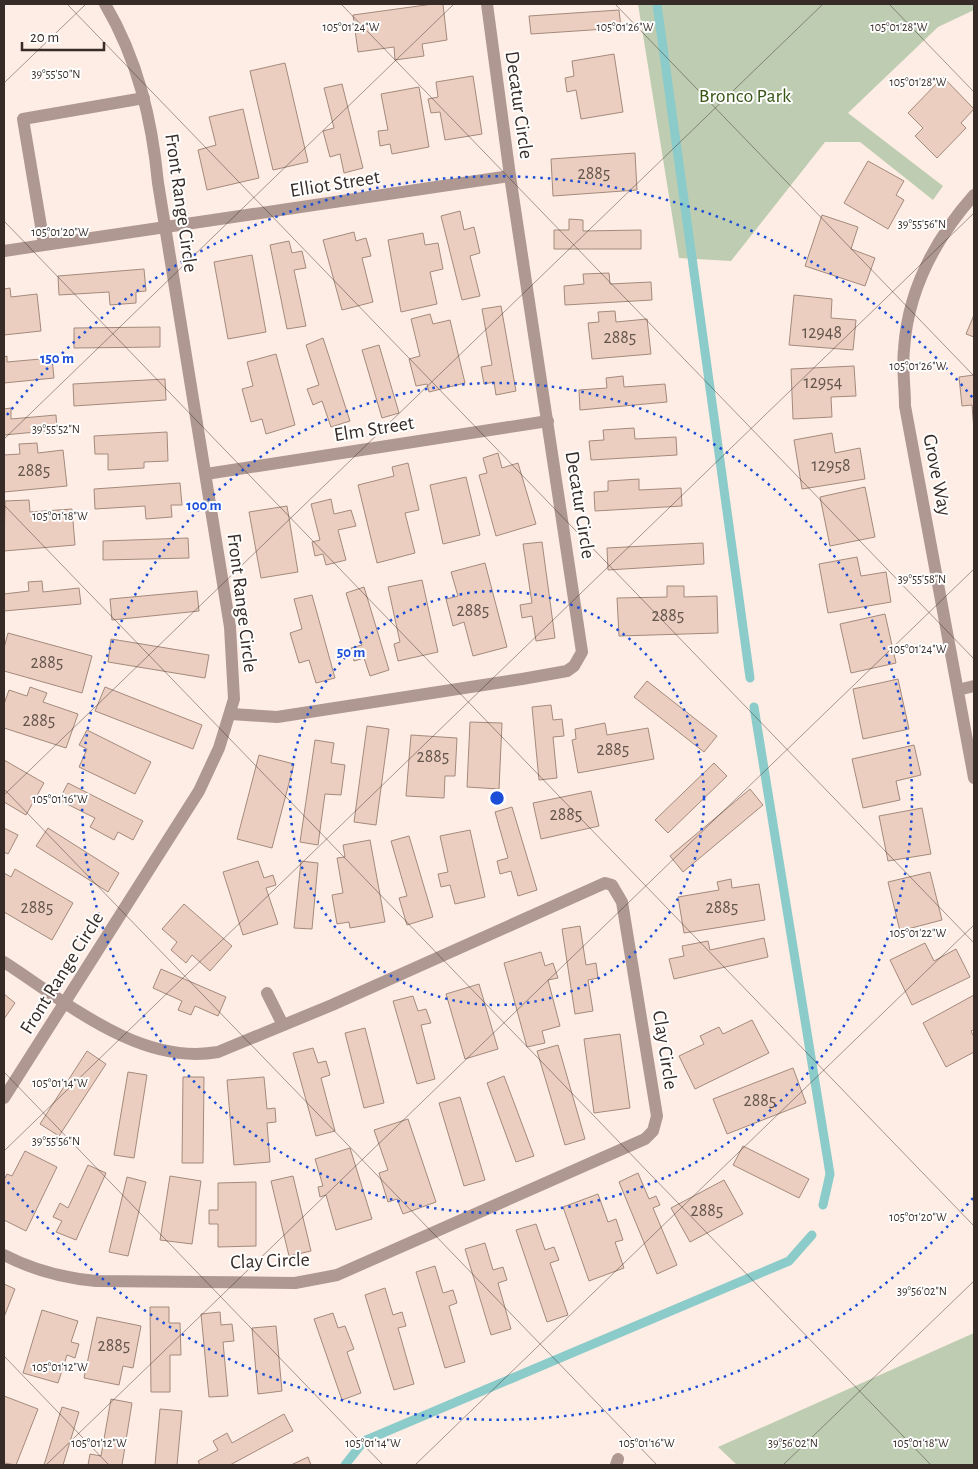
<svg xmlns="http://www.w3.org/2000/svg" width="978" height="1469" viewBox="0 0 978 1469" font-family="'Alegreya Sans',sans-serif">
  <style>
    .green { fill: #becdb1 }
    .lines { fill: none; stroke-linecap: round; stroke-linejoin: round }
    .stream { stroke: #8bcbca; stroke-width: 9 }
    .building { fill: #ebcec0; stroke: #a48a7d }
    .lane { stroke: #af9792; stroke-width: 12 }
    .street { stroke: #af9792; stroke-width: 12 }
    .ticks { fill: none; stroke: #362b26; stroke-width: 1; stroke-opacity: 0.45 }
    .ring { fill: none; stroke: #1d4ed8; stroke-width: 2.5; stroke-dasharray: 2.5 5 }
    .labels { text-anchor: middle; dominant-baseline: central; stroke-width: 4; stroke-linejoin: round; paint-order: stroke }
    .number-label { font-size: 18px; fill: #63544c }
    .park-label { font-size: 20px; fill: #385516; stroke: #fefefe }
    .street-label { font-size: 20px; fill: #362b26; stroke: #fefefe }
    .ticks-label { font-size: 12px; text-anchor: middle; fill: #362b26; stroke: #fefefe; stroke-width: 4; stroke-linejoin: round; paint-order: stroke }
    .centre { fill: #1d4ed8; stroke: #fefefe; stroke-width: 2.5 }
    .ring-label { font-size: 15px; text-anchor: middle; font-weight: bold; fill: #1d4ed8; stroke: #fefefe; stroke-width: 4; stroke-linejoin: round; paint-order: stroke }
  </style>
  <rect width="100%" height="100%" fill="#feede4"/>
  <g class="green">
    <path d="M638,4H974V10L938,27L848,113L943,186L933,200L860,142H825L731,261L679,258Z"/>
    <path d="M974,1333V1465H737L718,1447Z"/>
  </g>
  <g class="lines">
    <g class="stream">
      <path d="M657,4L750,678"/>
      <path d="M754,707L830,1174L823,1205"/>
      <path d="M345,1465L364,1441L789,1261L812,1235"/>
    </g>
  </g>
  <g class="building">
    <path d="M433,4H443L447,40L422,44L424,56L395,60L394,47L358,52L353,15Z"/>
    <path d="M619,10L621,28L531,34L529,16Z"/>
    <path d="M614,54L623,112L581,119L576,90L567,92L565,78L574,76L572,61Z"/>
    <path d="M285,63L308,162L273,170L250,71Z"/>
    <path d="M473,76L482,134L445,140L440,112L431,113L428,99L438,97L436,82Z"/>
    <path d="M943,77L974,109L961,123L966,128L937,158L915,136L923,128L908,113Z"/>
    <path d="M342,84L363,168L344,173L340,154L330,157L323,131L334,128L324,88Z"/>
    <path d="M419,87L429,147L392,154L390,144L380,146L378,131L388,130L381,94Z"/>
    <path d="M243,109L259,178L207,190L198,150L216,145L209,117Z"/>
    <path d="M635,153L637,190L553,196L551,159Z"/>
    <path d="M868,161L904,181L896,195L904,200L888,229L844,203Z"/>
    <path d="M460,211L464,230L474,227L480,253L470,256L480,296L462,300L441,216Z"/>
    <path d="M822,215L858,227L851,249L875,258L865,286L805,266Z"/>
    <path d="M569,219L583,220V231L641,230V249H554V230H569Z"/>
    <path d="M354,232L356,241L366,238L371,256L362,258L373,302L342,310L323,240Z"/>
    <path d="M423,233L425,245L438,243L443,269L430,272L437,304L401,312L388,240Z"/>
    <path d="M289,241L292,253L302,251L306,268L294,270L306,326L287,329L270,245Z"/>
    <path d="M252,255L266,332L228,339L214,262Z"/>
    <path d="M144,269L146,291L136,292V303L110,305L109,292L59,295L58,276Z"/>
    <path d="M609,273L610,284L651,282L652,300L565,305L564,286L584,284L583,274Z"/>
    <path d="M10,288L11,297L37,294L41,331L4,335V289Z"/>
    <path d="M794,295L832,299L831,318L856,320L853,350L789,345Z"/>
    <path d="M501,306L516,391L496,395L494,382L484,384L481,367L492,365L482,309Z"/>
    <path d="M615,311L616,322L647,319L651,354L592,359L588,323L599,322L598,312Z"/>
    <path d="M430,314L433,324L450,320L465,383L429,392L427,384L416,386L409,359L420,356L411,319Z"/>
    <path d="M974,315V337L966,334Z"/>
    <path d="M160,327V347L74,348V328Z"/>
    <path d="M323,338L350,421L331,427L322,401L313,405L307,389L319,385L306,345Z"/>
    <path d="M379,345L399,413L382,418L362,350Z"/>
    <path d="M276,354L295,425L266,434L262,419L251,422L242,389L253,386L247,362Z"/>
    <path d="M7,356V362L52,358L54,378L4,383V357Z"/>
    <path d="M854,366L856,396L831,397L832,417L793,419L791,369Z"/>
    <path d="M974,375V431L972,405L962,406L959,377Z"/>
    <path d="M623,376L624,387L665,384L667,402L580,410L579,390L607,388L606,378Z"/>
    <path d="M165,379L166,400L74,406L73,384Z"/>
    <path d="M11,408V419L56,415L57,430L4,435V409Z"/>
    <path d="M634,428L635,439L676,437L677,455L591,460L589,441L604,440L603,430Z"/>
    <path d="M167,432L168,461L144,462V468L108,470V454H95L94,436Z"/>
    <path d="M832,433L835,453L860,448L865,479L802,489L794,440Z"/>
    <path d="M37,443L38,453L63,450L67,486L4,492V455L20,454L19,444Z"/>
    <path d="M498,453L502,468L518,463L536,524L496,536L479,475L487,473L483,458Z"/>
    <path d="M408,463L419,510L405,513L415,553L377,563L358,485L394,476L392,467Z"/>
    <path d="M466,477L480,535L443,544L430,485Z"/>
    <path d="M639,479V490L681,488L682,506L595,511L594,492L608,491V481Z"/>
    <path d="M180,483L182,505H171L172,517L146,519L145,506L95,509L94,489Z"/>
    <path d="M865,487L875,537L830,546L820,497Z"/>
    <path d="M331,499L334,514L351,510L356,526L338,530L346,560L326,565L323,554L315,556L312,542L320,540L311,504Z"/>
    <path d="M29,500L30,512L72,509L75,545L4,551L5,501Z"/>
    <path d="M287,506L298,572L261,578L249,512Z"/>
    <path d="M188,538L189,558L103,560V541Z"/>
    <path d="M542,542L555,638L536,641L532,616L522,618L520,605L532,603L523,544Z"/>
    <path d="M703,543L704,564L608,570L607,548Z"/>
    <path d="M857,557L861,576L886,572L891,602L828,613L819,564Z"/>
    <path d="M485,563L507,647L473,656L464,622L453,626L446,599L458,596L451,572Z"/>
    <path d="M422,580L438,652L398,661L394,644L400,642L388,587Z"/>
    <path d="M42,581L43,592L79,588L81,604L4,611V594L29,591L28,582Z"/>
    <path d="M667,586H684V597L717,596L718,633L619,636L617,598L667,597Z"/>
    <path d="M364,587L389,670L370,676L364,658L354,661L351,648L362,645L346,593Z"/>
    <path d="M197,591L199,611L112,620L110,599Z"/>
    <path d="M312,595L335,678L316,683L309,660L299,663L290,633L302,629L294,599Z"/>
    <path d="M885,614L896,663L851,673L840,624Z"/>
    <path d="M8,633L92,656L82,693L4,671V648Z"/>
    <path d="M111,639L209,655L205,678L108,662Z"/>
    <path d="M898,679L909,729L863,739L853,689Z"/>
    <path d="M647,681L717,736L704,752L634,697Z"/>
    <path d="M30,687L47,693L43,702L78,714L66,748L4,728V704L9,690L27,696Z"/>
    <path d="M105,687L202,725L193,749L95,711Z"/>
    <path d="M551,705L553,720L562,719L564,736L553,737L557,778L539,780L532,707Z"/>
    <path d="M470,722L502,723L499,789L467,787Z"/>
    <path d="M605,723L607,735L648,728L654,759L578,773L572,740L576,739L575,729Z"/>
    <path d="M367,726L389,729L376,825L354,822Z"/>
    <path d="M87,730L151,762L135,794L79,767L87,749L79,745Z"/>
    <path d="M411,735L457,738L455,776H445L444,798L406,796Z"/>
    <path d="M315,740L334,743L331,763L345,765L341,795L325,794L318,845L300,842Z"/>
    <path d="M914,745L921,775L896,781L900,800L863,808L852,759Z"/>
    <path d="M259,755L294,764L272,848L237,839Z"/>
    <path d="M4,760L44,783L26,815L4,802Z"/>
    <path d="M714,763L727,776L668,833L655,820Z"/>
    <path d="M68,783L143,821L133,840L118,832L114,840L90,827L95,818L59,800Z"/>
    <path d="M750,789L763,805L683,872L670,856Z"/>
    <path d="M591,791L599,826L541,839L533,803Z"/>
    <path d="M512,807L537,890L518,896L511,871L500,874L497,861L508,858L495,812Z"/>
    <path d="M922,808L931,854L888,861L879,816Z"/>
    <path d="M4,828L18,835L8,854L4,852Z"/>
    <path d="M48,828L119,873L108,892L36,846Z"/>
    <path d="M470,830L485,897L455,904L450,885L441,887L438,874L448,872L440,836Z"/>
    <path d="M409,836L433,917L407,925L399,898L407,896L391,841Z"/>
    <path d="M370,840L385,922L350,928L349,922L337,924L332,895L343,893L337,858L345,857L343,845Z"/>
    <path d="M258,861L264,878L273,875L276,885L266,888L278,924L243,935L223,872Z"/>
    <path d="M301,861L318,863L312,929L294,928Z"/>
    <path d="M15,869L73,903L52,940L4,912V873L11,877Z"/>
    <path d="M930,872L942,920L900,931L888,882Z"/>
    <path d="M731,879L732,888L759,884L765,920L684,933L678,897L719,890L717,882Z"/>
    <path d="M184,904L232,946L210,971L192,955L186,963L171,950L177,942L162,929Z"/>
    <path d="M580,926L586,965L596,963L598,978L588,980L593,1011L575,1014L562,929Z"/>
    <path d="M764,938L768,957L674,979L669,959L684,956L682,946L708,941L710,950Z"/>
    <path d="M925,943L934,961L956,949L970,977L912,1005L890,960Z"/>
    <path d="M541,952L545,966L553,963L558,978L548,980L560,1026L542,1031L545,1043L527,1047L504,963Z"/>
    <path d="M161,969L226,997L218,1016L195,1006L191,1015L178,1010L182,1001L153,988Z"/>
    <path d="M479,984L498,1049L465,1059L446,994Z"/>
    <path d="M4,994L15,1003L4,1019Z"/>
    <path d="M974,995V1030L971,1031L974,1037V1052L946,1067L923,1023Z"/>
    <path d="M413,996L418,1011L426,1009L431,1023L421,1025L435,1079L417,1084L393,1001Z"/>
    <path d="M752,1020L769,1053L695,1089L679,1056L704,1044L700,1036L719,1027L723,1034Z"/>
    <path d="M365,1028L384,1103L364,1108L345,1033Z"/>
    <path d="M620,1034L630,1108L594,1113L584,1039Z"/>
    <path d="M558,1045L585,1139L565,1145L537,1051Z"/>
    <path d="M313,1048L318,1063L326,1061L330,1075L321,1078L335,1131L316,1136L293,1053Z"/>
    <path d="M87,1051L106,1064L59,1136L40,1124Z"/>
    <path d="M793,1068L806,1103L727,1134L713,1099Z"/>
    <path d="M128,1072L147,1075L134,1158L114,1155Z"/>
    <path d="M504,1076L534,1156L516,1162L487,1083Z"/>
    <path d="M183,1077H204L203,1163H182Z"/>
    <path d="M264,1077L267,1109L275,1108L276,1122L267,1123L270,1162L234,1165L227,1080Z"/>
    <path d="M460,1097L485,1180L464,1186L439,1103Z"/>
    <path d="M408,1119L436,1202L403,1214L397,1199L388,1202L379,1173L388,1170L374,1130Z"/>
    <path d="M743,1146L809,1179L799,1198L733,1165Z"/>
    <path d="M350,1148L372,1219L336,1230L326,1195L320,1197L318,1187L323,1186L315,1159Z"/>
    <path d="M25,1151L57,1167L26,1231L4,1220V1180L7,1174L12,1176Z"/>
    <path d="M88,1165L106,1173L76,1240L56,1232L62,1221L53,1217L60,1203L68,1208Z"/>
    <path d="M638,1173L649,1199L656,1196L660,1205L653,1208L677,1265L657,1274L619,1182Z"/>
    <path d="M170,1176L201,1181L192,1244L160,1240Z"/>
    <path d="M293,1176L311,1251L289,1256L271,1181Z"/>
    <path d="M127,1177L146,1182L128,1256L109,1252Z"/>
    <path d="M724,1180L743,1214L690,1242L671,1208Z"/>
    <path d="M256,1182V1246L218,1247V1224H209V1210H218V1183Z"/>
    <path d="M598,1194L608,1222L616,1219L623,1240L615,1242L624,1268L589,1281L563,1207Z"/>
    <path d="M536,1224L545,1250L554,1247L559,1260L550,1263L568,1315L547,1322L516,1230Z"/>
    <path d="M485,1243L493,1270L503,1267L507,1280L498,1283L511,1329L491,1335L465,1249Z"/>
    <path d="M435,1266L443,1293L453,1290L457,1303L449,1306L465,1362L445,1368L416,1272Z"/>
    <path d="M4,1284L15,1289L4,1317Z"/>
    <path d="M385,1288L393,1315L402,1312L406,1326L398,1328L414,1384L394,1390L365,1295Z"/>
    <path d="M150,1307H169V1323H180L181,1355H170V1392H151Z"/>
    <path d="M42,1310L78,1321L71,1342L79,1344L75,1358L67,1355L58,1383L23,1373Z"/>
    <path d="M220,1312L221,1325L232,1324L234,1341L223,1342L228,1396L209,1397L201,1314Z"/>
    <path d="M333,1313L338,1328L345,1326L354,1349L347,1352L361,1393L342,1400L314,1319Z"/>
    <path d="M97,1317L141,1326L133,1368L123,1366L119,1385L84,1378Z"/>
    <path d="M276,1326L282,1391L258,1394L252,1328Z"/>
    <path d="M4,1396L38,1409L16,1465L4,1463Z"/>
    <path d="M111,1399L132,1403L122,1465H88L90,1454L101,1456Z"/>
    <path d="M62,1407L79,1412L63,1465H44Z"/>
    <path d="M160,1409L182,1411L177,1465H155Z"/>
    <path d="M284,1414L293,1431L230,1465H200L198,1461L218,1450L213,1441L227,1433L232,1443Z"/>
    <path d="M308,1457L311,1465H291Z"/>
  </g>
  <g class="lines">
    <g class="lane">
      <path d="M44,244L23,119L144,98"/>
      <path d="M267,993L283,1025"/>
    </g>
    <g class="street">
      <path d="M974,195C935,239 908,289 904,349C902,368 905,388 905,406L974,778"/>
      <path d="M4,251L510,176"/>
      <path d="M206,474L548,421"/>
      <path d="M958,690L974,686"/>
      <path d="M231,714L277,717L522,679L567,671L574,666L582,652L510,176L487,4"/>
      <path d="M4,962C66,1002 140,1066 218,1052L332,1005L605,883L612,885L622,902L657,1116L653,1131L645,1139L337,1275L295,1283L96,1281C63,1278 33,1270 4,1255"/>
      <path d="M4,1098L199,791L219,748L234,699L230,627L158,183C152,120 138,60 105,4"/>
      <path d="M616,1465L618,1459"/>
    </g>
  </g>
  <path class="ticks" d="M67,4L974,943M341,4L974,659M615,4L974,376M889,4L974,92M4,83L86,4M4,221L974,1226M4,439L454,4M4,505L931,1465M4,789L657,1465M4,795L823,4M4,1072L383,1465M4,1151L974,213M4,1356L109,1465M46,1465L974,569M415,1465L974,925M783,1465L974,1281"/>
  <g class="ring">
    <circle cx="497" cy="798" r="207"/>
    <circle cx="497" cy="798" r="415"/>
    <path d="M973 1198A622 622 0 0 1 7 1181M7 415A622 622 0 0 1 973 398"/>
  </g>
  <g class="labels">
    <g class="number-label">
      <text x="594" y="174">2885</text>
      <text x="822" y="333">12948</text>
      <text x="620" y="338">2885</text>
      <text x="823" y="383">12954</text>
      <text x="831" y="466">12958</text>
      <text x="34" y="471">2885</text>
      <text x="473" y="611">2885</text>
      <text x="668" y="616">2885</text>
      <text x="47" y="663">2885</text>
      <text x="39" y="721">2885</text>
      <text x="613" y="750">2885</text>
      <text x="433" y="757">2885</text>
      <text x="566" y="815">2885</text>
      <text x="37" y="908">2885</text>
      <text x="722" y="908">2885</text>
      <text x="760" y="1101">2885</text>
      <text x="707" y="1211">2885</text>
      <text x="114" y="1346">2885</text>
    </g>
    <g class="park-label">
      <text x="745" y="96">Bronco Park</text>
    </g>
    <g class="street-label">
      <text transform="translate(519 105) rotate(82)">Decatur Circle</text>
      <text transform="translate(335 184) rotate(-9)">Elliot Street</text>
      <text transform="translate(181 203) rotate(82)">Front Range Circle</text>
      <text transform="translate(374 429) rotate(-9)">Elm Street</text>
      <text transform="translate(937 475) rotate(79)">Grove Way</text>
      <text transform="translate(580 505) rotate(81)">Decatur Circle</text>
      <text transform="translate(242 603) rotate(83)">Front Range Circle</text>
      <text transform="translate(62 973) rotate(-58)">Front Range Circle</text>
      <text transform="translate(665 1050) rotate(81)">Clay Circle</text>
      <text transform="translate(270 1261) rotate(-2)">Clay Circle</text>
    </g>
  </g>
  <g class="ticks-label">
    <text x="351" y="31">105°01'24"W</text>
    <text x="625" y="31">105°01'26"W</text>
    <text x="899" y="31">105°01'28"W</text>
    <text x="56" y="78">39°55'50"N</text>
    <text x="918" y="86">105°01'28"W</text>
    <text x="922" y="228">39°55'56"N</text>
    <text x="60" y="236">105°01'20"W</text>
    <text x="918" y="370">105°01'26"W</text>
    <text x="56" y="433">39°55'52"N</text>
    <text x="60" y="520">105°01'18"W</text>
    <text x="922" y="583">39°55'58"N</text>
    <text x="918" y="653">105°01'24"W</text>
    <text x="60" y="803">105°01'16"W</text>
    <text x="918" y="937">105°01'22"W</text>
    <text x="60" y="1087">105°01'14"W</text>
    <text x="56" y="1145">39°55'56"N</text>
    <text x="918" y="1221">105°01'20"W</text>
    <text x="922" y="1295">39°56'02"N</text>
    <text x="60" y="1371">105°01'12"W</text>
    <text x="99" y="1447">105°01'12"W</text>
    <text x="373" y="1447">105°01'14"W</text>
    <text x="647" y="1447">105°01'16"W</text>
    <text x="921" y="1447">105°01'18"W</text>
    <text x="793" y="1447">39°56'02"N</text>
  </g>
  <circle cx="497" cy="798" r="8" class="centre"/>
  <g class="ring-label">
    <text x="57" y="363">150 m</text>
    <text x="204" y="510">100 m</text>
    <text x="351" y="657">50 m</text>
  </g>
  <rect width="978" height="1469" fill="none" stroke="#362b26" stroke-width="10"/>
  <path d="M22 42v8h82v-8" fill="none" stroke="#362b26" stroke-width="2.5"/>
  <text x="30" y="42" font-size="15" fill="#362b26" stroke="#fefefe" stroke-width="4" paint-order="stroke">20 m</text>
</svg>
